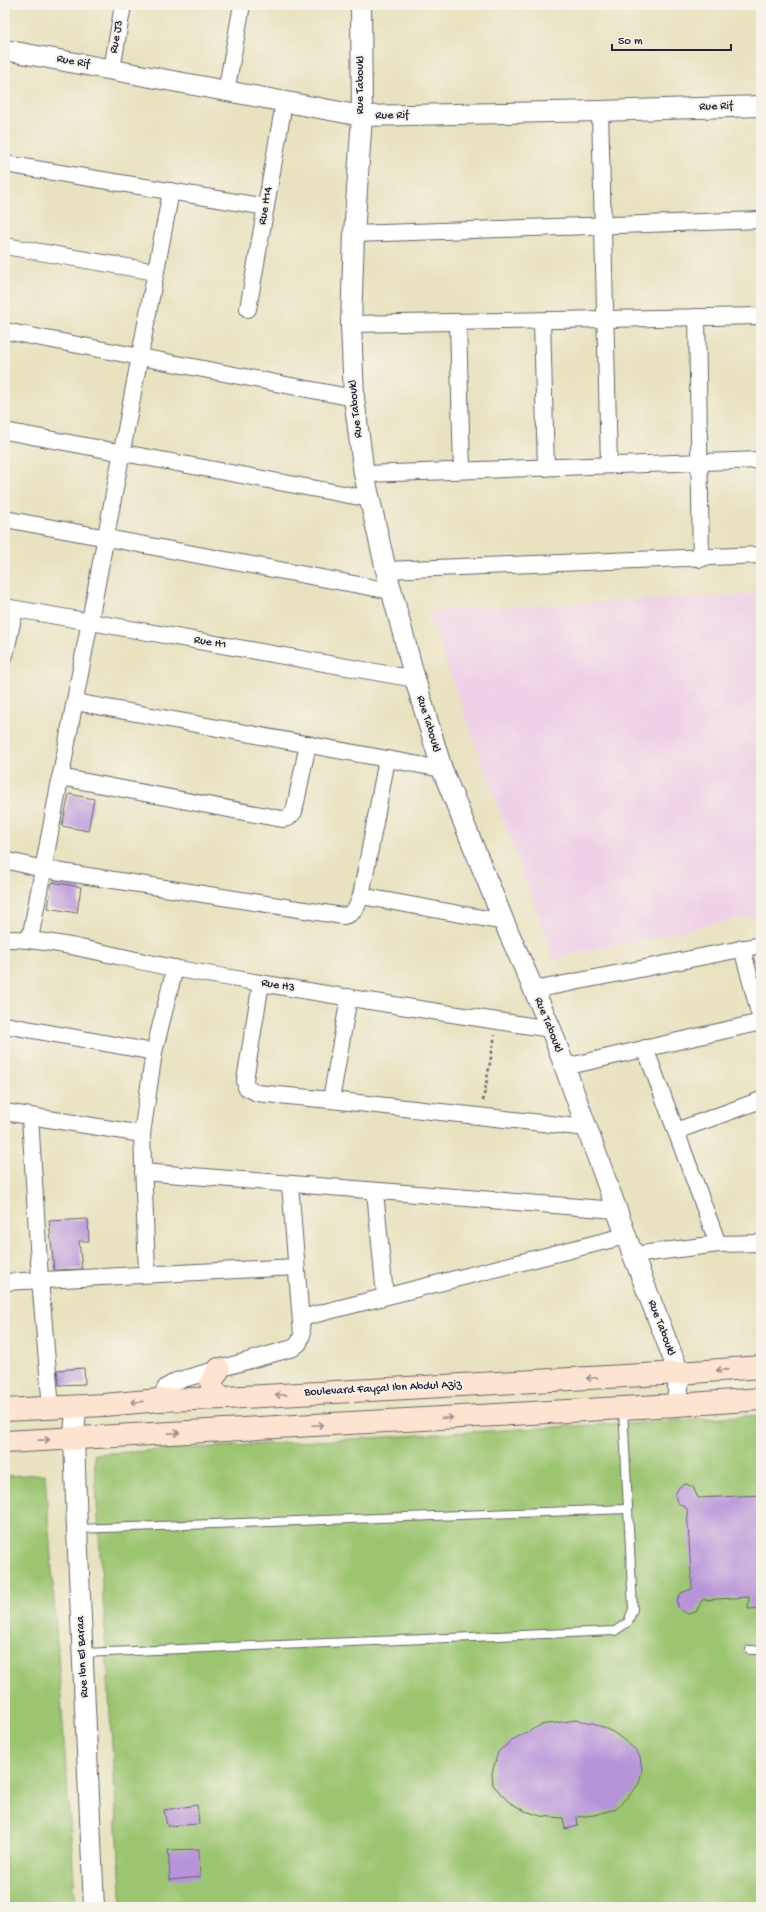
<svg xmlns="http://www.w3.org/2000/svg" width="766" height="1912" viewBox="0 0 766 1912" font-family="'Gochi Hand',sans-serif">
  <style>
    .built { fill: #efd0e6 }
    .park { fill: #9cc571; stroke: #5f7456 }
    .building { fill: #b793d9 }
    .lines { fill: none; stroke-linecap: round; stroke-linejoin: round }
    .service-casing { stroke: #67656a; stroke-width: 10 }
    .minor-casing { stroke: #67656a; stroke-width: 18 }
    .tertiary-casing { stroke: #67656a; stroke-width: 22 }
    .secondary-casing { stroke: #67656a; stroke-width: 24 }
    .path { stroke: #67656a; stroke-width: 2.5; stroke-dasharray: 3 3; stroke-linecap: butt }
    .service { stroke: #fff; stroke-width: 8 }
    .minor { stroke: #fff; stroke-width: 16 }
    .tertiary { stroke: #fff; stroke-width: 20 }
    .secondary { stroke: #fde4d1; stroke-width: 22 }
    .oneway { stroke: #9a8d8e }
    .labels { text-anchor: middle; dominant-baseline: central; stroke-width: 4; stroke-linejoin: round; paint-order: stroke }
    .street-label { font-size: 12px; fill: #22223b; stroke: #f7f3e8 }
  </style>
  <rect width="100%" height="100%" fill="#f7f3e8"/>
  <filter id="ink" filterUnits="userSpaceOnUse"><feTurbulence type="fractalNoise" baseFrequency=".025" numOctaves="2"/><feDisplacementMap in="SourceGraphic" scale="8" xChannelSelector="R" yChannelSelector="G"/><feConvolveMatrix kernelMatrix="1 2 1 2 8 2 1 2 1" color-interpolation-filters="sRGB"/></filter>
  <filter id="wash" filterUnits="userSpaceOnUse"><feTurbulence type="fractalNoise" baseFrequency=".012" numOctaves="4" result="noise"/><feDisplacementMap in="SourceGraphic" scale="16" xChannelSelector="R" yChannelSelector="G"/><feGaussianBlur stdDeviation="0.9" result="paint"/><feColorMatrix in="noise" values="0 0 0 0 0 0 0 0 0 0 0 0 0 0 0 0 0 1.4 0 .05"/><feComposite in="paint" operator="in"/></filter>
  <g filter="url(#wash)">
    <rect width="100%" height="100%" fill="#e8e2c0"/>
    <path class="built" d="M761,594V914L554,959L427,611Z"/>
    <g class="park">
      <path d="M761,1415V1907H122L94,1454Z"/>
      <path d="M45,1474L76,1907H5V1476Z"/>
    </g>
    <g id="blocks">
      <g class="building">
        <path d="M69,794L94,799L88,831L62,826Z"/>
        <path d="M52,882L81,887L77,913L48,908Z"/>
        <path d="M88,1219L89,1241H79L82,1269L54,1270L49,1221Z"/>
        <path d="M84,1368L85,1384L59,1385L57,1370Z"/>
        <path d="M686,1484L693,1487L698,1498L761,1495V1608L748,1609L749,1597L702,1600L696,1612L688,1614L684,1612L678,1607L677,1600L681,1593L692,1589L687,1509L677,1502L675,1495L679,1487Z"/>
        <path d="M576,1720L593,1723L613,1732L625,1741L636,1750L640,1757L642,1770L639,1783L632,1793L615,1809L594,1815L577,1817L578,1826L565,1829L563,1818L541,1816L525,1811L509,1802L493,1785L492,1773L498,1752L512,1740L541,1725Z"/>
        <path d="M197,1805L199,1824L167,1826L164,1810Z"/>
        <path d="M199,1849L200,1877L170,1880L168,1850Z"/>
      </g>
    </g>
  </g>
  <g filter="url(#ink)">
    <use href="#blocks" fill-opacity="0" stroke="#67656a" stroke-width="1"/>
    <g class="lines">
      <g class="service-casing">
        <g id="service">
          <path d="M77,1529L628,1509"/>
          <path d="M750,1650H761"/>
          <path d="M83,1653L615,1631L628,1622L633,1609L623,1408"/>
        </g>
      </g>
      <g class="minor-casing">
        <g id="minor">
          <path d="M112,69L123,5"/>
          <path d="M226,92L242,5"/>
          <path d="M600,111L609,465"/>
          <path d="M5,164L266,207"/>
          <path d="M354,234L761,220"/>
          <path d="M5,246L156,272"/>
          <path d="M248,309L284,103"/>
          <path d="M697,317L701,559"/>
          <path d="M542,321L546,468"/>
          <path d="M458,322L462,470"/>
          <path d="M351,324L761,316"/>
          <path d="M5,331L354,398"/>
          <path d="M5,431L370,499"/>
          <path d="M364,474L761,460"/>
          <path d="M5,519L391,591"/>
          <path d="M386,570L761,555"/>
          <path d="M5,607L415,679"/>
          <path d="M5,655L15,609"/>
          <path d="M75,702L442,769"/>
          <path d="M60,777L282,819L288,818L294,812L308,744"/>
          <path d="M5,860L43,869L343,916C355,914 357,907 361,896L387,759"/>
          <path d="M361,896L504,922"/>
          <path d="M5,939C62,939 126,960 184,970C306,991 428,1011 551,1029"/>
          <path d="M30,939L171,191"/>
          <path d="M742,948L761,1020"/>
          <path d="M261,983L245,1080L246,1087L257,1093L331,1100L587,1128"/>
          <path d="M534,990L761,945"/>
          <path d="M5,1025L154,1052"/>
          <path d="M645,1048L718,1244"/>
          <path d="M565,1067L761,1022"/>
          <path d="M331,1100L349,997"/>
          <path d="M5,1112L142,1134"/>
          <path d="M30,1117L40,1279L51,1408"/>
          <path d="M676,1131L761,1100"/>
          <path d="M143,1172L616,1210"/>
          <path d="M375,1191L385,1296"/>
          <path d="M633,1255L718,1244L761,1243"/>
          <path d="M147,1274L142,1134L154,1052L175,968"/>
          <path d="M5,1282L296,1267"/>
          <path d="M301,1318L625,1236"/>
          <path d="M159,1400L166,1387L176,1381L293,1348L299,1343L302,1335L290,1184"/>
        </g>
      </g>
      <g class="tertiary-casing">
        <g id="tertiary">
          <path d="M361,5L362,116L354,234L351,324L354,398L364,474L386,570L415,679L442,769L504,922L551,1029L633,1255L679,1373L677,1405"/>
          <path d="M5,50L362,116L600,111L761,106"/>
          <path d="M76,1407L74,1438L77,1529L94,1907"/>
        </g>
      </g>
      <g class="secondary-casing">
        <g id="secondary">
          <path d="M219,1369L211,1382L214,1393L225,1398"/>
          <path d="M5,1410L104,1405L159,1400L225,1398L679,1373L761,1367"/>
          <path d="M5,1442L677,1405L761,1399"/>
        </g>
      </g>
      <path class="path" d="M483,1101L495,1035"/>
      <use href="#service" class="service"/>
      <use href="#minor" class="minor"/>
      <use href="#tertiary" class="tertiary"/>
      <use href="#secondary" class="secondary"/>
    </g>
    <defs><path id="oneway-shaft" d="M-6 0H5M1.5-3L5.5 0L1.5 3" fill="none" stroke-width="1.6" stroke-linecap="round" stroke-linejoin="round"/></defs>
    <g class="oneway">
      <use href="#oneway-shaft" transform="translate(722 1370) rotate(176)"/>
      <use href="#oneway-shaft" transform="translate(592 1378) rotate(177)"/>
      <use href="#oneway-shaft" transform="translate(281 1395) rotate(177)"/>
      <use href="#oneway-shaft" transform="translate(137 1402) rotate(174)"/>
      <use href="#oneway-shaft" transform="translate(447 1418) rotate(-3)"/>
      <use href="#oneway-shaft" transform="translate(318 1425) rotate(-3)"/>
      <use href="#oneway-shaft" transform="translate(174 1433) rotate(-3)"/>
      <use href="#oneway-shaft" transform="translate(44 1440) rotate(-3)"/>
    </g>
  </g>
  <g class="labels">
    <g class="street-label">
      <text transform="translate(117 37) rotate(-80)">Rue J3</text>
      <text transform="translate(73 62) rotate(10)">Rue Rif</text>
      <text transform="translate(361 85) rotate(-90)">Rue Taboukl</text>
      <text transform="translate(716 107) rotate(-2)">Rue Rif</text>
      <text transform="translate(392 116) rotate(-1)">Rue Rif</text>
      <text transform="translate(266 206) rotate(-80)">Rue H14</text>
      <text transform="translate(356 409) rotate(-96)">Rue Taboukl</text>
      <text transform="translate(210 643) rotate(10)">Rue H1</text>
      <text transform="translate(428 724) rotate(73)">Rue Taboukl</text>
      <text transform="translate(278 986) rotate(9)">Rue H3</text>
      <text transform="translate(548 1025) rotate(68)">Rue Taboukl</text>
      <text transform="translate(661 1328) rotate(69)">Rue Taboukl</text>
      <text transform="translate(383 1389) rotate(-3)">Boulevard Fayçal Ibn Abdul Aziz</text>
      <text transform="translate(83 1657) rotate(-93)">Rue Ibn El Baraa</text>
    </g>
  </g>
  <rect width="766" height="1912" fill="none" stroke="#f7f3e8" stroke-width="20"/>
  <path d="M612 44v6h119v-6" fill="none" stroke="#22223b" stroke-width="2"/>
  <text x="618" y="44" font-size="12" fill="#22223b" stroke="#f7f3e8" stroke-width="3" paint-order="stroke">50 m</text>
</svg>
